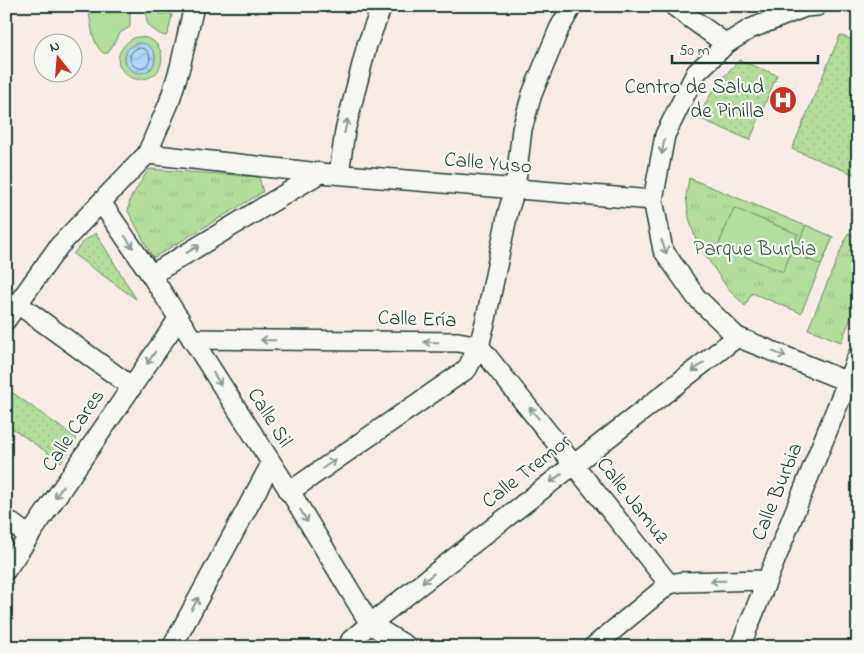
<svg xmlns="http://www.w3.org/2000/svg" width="864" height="653" viewBox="0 0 864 653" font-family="'Indie Flower',sans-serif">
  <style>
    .grass { fill: url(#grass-dots); stroke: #688d68 }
    .park { fill: url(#park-tufts); stroke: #688d68 }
    .garden { fill: #b2dd9b; stroke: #688d68; fill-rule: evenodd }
    .water { fill: url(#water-waves); stroke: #7499aa }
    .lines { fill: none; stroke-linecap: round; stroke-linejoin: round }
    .shore { stroke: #577b82; stroke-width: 1 }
    .minor-casing { stroke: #1f3d34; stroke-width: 22 }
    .minor { stroke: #f6f6f2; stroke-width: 19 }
    .oneway { stroke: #8a9a93 }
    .labels { text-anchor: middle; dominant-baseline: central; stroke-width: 4.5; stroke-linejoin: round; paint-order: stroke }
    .poi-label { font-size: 21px; fill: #1f3d34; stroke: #f6f6f2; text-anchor: end }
    .street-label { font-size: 21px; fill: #1f3d34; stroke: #f6f6f2 }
    .park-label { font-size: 21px; fill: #3c5d49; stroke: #f6f6f2 }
  </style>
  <defs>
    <pattern id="grass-dots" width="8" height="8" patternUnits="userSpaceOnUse" patternTransform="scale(1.25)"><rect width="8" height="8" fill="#b2dd9b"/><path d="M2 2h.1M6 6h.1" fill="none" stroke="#99bf86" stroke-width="1.8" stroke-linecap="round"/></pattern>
    <pattern id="park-tufts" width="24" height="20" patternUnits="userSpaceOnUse" patternTransform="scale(1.25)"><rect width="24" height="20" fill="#b2dd9b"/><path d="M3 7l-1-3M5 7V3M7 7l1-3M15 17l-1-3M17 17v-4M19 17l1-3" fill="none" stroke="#99bf86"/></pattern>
    <pattern id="water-waves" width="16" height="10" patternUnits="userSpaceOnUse" patternTransform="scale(1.25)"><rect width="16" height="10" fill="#acd7f8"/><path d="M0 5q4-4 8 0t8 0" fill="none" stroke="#94b9d5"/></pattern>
  </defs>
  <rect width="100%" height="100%" fill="#f7ece5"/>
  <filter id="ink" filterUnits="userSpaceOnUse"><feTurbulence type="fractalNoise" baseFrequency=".02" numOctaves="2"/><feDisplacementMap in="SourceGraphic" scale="10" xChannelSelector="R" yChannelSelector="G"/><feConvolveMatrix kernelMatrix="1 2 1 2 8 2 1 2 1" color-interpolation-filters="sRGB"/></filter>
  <g filter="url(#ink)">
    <g class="grass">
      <path d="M840,35L858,42V176L792,149Z"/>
      <path d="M739,60L777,75L750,140L698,118L709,97L720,81Z"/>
      <path d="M96,233L136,299L73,254L84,241Z"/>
      <path d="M6,388L77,439L61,462L6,424Z"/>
    </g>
    <g class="park">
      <path d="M149,169L259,177L263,192L153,258L128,211L130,199Z"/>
      <path d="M689,178L833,237L801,313L752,293L745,306L726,286L705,255L695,237L689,218L686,196Z"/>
      <path d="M848,233L858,237V301L841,342L808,329Z"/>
    </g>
    <g class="garden">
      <path d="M88,6H130V27L120,33L108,53H103C91,43 91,21 88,6Z"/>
      <path d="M146,6H158L156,10C159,15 164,15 169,13L172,15L168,33L166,36C160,35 158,33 154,30C144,24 147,17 146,6Z"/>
      <path d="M136,37C170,35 169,79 141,79C136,80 130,78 126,74C111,62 120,44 136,37ZM137,43L154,52C156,59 155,64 150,70L125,63C124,53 128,47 137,43Z"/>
      <path d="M734,208L798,234L783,272L718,246Z"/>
      <path d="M806,225L833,237L821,265L794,253Z"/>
    </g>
    <circle class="water" cx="140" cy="58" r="15"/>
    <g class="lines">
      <circle class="shore" cx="140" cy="58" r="10"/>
      <g class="minor-casing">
        <g id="minor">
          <path d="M674,6L726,44"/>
          <path d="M817,6L805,7L750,29L726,44L696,73L665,135L653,200L663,250L696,297L737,337L858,386"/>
          <path d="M147,154L320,173L653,200"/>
          <path d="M339,174L345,131L367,45L382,6"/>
          <path d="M101,202L151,275L294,498L370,624L408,647"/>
          <path d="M151,275L320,173"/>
          <path d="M18,304L132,387"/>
          <path d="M6,320L59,246L147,154L169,103L180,67L194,6"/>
          <path d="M192,339L458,342L479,346"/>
          <path d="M479,346L669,584L681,582L767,580"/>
          <path d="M289,492L467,369L479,346L486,319L508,212L515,189L522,129L532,94L559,29L572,6"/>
          <path d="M6,519L29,536"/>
          <path d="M6,570L179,318"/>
          <path d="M172,647L271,464"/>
          <path d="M348,647L351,640L370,624L737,337"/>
          <path d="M593,647L669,584"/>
          <path d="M740,647L858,355"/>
        </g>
      </g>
      <use href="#minor" class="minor"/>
    </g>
    <defs><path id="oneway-shaft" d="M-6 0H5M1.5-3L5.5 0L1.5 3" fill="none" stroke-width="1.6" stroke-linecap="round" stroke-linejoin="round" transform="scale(1.25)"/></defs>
    <g class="oneway">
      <use href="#oneway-shaft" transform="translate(346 126) rotate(-77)"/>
      <use href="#oneway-shaft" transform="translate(663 147) rotate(100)"/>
      <use href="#oneway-shaft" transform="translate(129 242) rotate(56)"/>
      <use href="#oneway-shaft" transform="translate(664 247) rotate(70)"/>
      <use href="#oneway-shaft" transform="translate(193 249) rotate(-31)"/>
      <use href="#oneway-shaft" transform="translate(268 340) rotate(-179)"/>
      <use href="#oneway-shaft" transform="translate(431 342) rotate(-179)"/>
      <use href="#oneway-shaft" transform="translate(779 354) rotate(22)"/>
      <use href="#oneway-shaft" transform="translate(151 358) rotate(124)"/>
      <use href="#oneway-shaft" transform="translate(698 367) rotate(142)"/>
      <use href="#oneway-shaft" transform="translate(217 379) rotate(58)"/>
      <use href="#oneway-shaft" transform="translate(534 413) rotate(-129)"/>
      <use href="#oneway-shaft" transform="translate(329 464) rotate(-35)"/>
      <use href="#oneway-shaft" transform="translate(556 478) rotate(142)"/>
      <use href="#oneway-shaft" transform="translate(59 492) rotate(124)"/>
      <use href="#oneway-shaft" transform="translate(304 516) rotate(59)"/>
      <use href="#oneway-shaft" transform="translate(428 578) rotate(142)"/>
      <use href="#oneway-shaft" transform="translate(718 581) rotate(179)"/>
      <use href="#oneway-shaft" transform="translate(195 604) rotate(-61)"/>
    </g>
  </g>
  <defs>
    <g id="hospital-disc" transform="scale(1.4375)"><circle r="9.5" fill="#c8321e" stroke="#f6f6f2"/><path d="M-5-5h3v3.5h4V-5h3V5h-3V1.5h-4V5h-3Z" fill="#fff"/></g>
  </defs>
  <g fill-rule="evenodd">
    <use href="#hospital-disc" x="783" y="100"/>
  </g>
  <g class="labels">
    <g class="poi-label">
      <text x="764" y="88">Centro de Salud<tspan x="764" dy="24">de Pinilla</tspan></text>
    </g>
    <g class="street-label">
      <text transform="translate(488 164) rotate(5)">Calle Yuso</text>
      <text transform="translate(417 320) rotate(2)">Calle Ería</text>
      <text transform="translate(269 418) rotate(58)">Calle Sil</text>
      <text transform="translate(74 431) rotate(-56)">Calle Cares</text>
      <text transform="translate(527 472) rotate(-38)">Calle Tremor</text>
      <text transform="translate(778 492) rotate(-68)">Calle Burbia</text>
      <text transform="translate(632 501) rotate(52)">Calle Jamuz</text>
    </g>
    <g class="park-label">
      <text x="755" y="250">Parque Burbia</text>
    </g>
  </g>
  <rect width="864" height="653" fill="none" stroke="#f6f6f2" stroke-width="25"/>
  <rect x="12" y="12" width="839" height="628" fill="none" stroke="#1f3d34" stroke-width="2" filter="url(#ink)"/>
  <g transform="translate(58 58) rotate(343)"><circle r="24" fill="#f6f6f2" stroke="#a0aca6"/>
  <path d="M0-4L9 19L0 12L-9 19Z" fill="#c8321e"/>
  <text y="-8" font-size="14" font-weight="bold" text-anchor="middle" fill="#1f3d34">N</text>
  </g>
  <path d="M672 55v8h146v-8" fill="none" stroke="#1f3d34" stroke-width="2.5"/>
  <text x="679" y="55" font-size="15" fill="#1f3d34" stroke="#f6f6f2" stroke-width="4" paint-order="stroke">50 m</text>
</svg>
